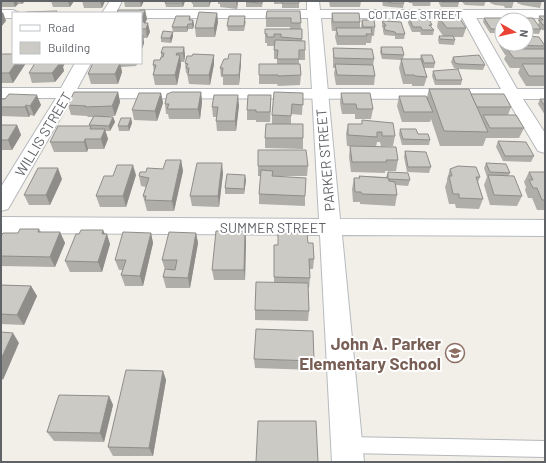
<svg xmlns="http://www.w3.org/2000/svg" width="546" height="463" viewBox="0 0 546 463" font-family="Barlow,sans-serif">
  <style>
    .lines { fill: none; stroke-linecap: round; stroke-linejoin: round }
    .service-casing { stroke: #b5b8bc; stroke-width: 2 }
    .minor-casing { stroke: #b5b8bc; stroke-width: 2 }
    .secondary-casing { stroke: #b6babf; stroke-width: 2 }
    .service { fill: #fff; fill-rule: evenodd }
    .minor { fill: #fff; fill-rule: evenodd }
    .secondary { fill: #fff; fill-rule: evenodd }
    .wall { fill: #afaea9 }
    .shaded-wall { fill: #8f8d8a }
    .building { fill: #cccac5; stroke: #8f8d8a }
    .labels { text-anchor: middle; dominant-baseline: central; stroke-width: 4; stroke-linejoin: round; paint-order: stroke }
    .far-street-label { font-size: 12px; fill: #5f6368; stroke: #fff }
    .street-label { font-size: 14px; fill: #5f6368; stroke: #fff }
    .near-education-label { font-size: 17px; font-weight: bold; fill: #785e54; stroke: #fff; text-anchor: end }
  </style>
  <rect width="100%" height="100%" fill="#f1efe8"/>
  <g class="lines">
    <g class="service-casing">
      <path id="service" d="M347,437L545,441V457L347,453L342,450L339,445L342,440Z"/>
    </g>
    <g class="minor-casing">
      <g id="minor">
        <path d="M110,1H122L116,13H102Z"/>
        <path d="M467,10L474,14L517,89H545V99H523L545,133V153L538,151L507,99L72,98L8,209L1,211V187L56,98H1V88H61L75,63H91L77,89H501L460,14Z"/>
      </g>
    </g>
    <g class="secondary-casing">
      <g id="secondary">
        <path d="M307,1H319L320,10H545V18H321L340,219L545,220V236L342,235L364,462H332L320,235L1,233V217L319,219L308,18H141V13H135L141,10H307Z"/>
        <path d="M1,10H13L19,13H13V18H1Z"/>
      </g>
    </g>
    <use href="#service" class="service"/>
    <use href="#minor" class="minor"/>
    <use href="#secondary" class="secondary"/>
  </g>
  <g class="wall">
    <path d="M1,1H25L22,4H18L15,7H1Z"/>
    <path d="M51,1H74L70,7H53Z"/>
    <path d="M82,1H105L102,8H84Z"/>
    <path d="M124,1H144L141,7H125Z"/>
    <path d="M166,1H185L183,7H166L165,3Z"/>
    <path d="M191,1H211L209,7H193V4H192Z"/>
    <path d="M218,1H238L237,9L220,7V4H218Z"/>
    <path d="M263,1L262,7H246V2Z"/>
    <path d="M274,1H299V8H282V4H274Z"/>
    <path d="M329,1H361L360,7H330Z"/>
    <path d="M382,1H403L404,3L403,8L391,7L383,6Z"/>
    <path d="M408,1H431L430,6H413L412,3H409Z"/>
    <path d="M438,1H458L459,2L458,7H441Z"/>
    <path d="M461,1H486L484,6L465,5Z"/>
    <path d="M490,1H514L512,8H505L504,6L495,5L490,3Z"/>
    <path d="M517,1H542L540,8L522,5L517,3Z"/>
    <path d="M145,10L147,19L145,23L150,32L147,38H143L144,43L141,52V13Z"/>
    <path d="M300,11L301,29H302V41L305,50V60H299V64L301,75L300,85L278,86L277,84H259V75L277,64V59H274V43V46H267V43H265V29H290V27H266V18Z"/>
    <path d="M217,13L218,22L215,37H196L195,28Z"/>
    <path d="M332,13L360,22V28H361L362,20L375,27L374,36H372L371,43H366V45H337L335,37L336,31H332L331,22Z"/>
    <path d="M439,14L466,28L463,37H454L455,40L454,45L439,44L438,40L439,36H443L437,27Z"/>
    <path d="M190,16L191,20H193L194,25L193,29H188L187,32H173L172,27Z"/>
    <path d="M539,16H545V30H542L541,29L539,34L526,33V20H516V18H533L538,25L539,22L538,21Z"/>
    <path d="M409,18L432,25L431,27L434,30L433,35H421L420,32H412L408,23Z"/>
    <path d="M484,18L502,20V33H490L483,22Z"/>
    <path d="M246,21L244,31H228L227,26Z"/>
    <path d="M382,22L405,34L404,39H395V36L384,35L383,31V28L382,27Z"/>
    <path d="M173,32V36L171,43L161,42V38Z"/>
    <path d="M502,37V44H526L545,45L544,49H545V86H526L518,73L520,68H510L504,59L506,55H505L499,45Z"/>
    <path d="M184,47L185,56L184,62H181V65L177,85H155L153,75L154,73L153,65L160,60L161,57V53Z"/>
    <path d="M381,47L404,55L403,59H420L421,55L435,63L434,68H424L427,77L424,86H412V84H403L399,68L401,60L382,59L380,52Z"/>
    <path d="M333,48L374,59L373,66L375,76L374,85H336L334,74L335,68H333Z"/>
    <path d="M1,54L26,63L13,83H1Z"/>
    <path d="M241,54V63L239,85H223V77H221L220,68L228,59Z"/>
    <path d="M453,57L485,65L483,70L458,69L454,68L451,62Z"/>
    <path d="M35,63H65L63,67L64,71L55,82L32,83L29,73Z"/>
    <path d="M92,63H138L136,66L121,67L122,72L118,84H91L88,74L93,64Z"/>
    <path d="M185,63L214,64L210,85L189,84L187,73H186Z"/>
    <path d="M433,71L462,80L461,85H435L432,76Z"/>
    <path d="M429,89L471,94L511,107L508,115L524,128L519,138H486L483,146H440L431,119L430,122H402L397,106L399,96L427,97Z"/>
    <path d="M118,92L120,102L115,116H105L113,117L115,122L110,131H105L108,139L104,149H88L87,152H54L50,142L90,126L89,125L93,117H88L87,116L71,115L68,105Z"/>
    <path d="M201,92L202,102L200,119H169L168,114H166L165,104Z"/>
    <path d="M161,93L163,103L157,121L134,120L132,110Z"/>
    <path d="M303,93L302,115L291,114V124L303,138V149L265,148V138L272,124V115Z"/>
    <path d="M341,93L373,109L371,119H355V114H342L340,103Z"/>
    <path d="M1,98L2,99L41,105L34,116L30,115L29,117L1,116Z"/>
    <path d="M540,99H545V115L538,104Z"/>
    <path d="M239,105L236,131H217L216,121V117H213L212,107Z"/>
    <path d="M271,105L270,122H256V120H247V110Z"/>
    <path d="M131,118L132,123L129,131H119L118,126Z"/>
    <path d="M362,120L395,136L393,146H381L380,142H377L376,147L347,146L346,134L348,124H362Z"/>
    <path d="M1,125H17L21,135L12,150H1Z"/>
    <path d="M400,129L418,134L430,140L429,145H402L399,134Z"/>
    <path d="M498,141L534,156L531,162L503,161L496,147Z"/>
    <path d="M350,146L398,160L396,171H385V173L351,172L349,157Z"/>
    <path d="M405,151L431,167L429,173L407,172L404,157Z"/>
    <path d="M181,160L183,171L174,211H147L143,196L146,187L141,186L139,176L146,172L163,169Z"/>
    <path d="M486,163L510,173L508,176L522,196L517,206L490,205L484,185L487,177L484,168Z"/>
    <path d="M258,166H308L307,176H274L305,196V206L259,204V194L261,176H258Z"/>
    <path d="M450,169L480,177L478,182L483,199L479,209L456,208L455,204H449L445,187L447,181V179Z"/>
    <path d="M388,172L410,180L408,186L396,185L397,195L395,206L360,204V202H353L352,189L354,178H359V176L386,177Z"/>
    <path d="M529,172H545V210H537L532,198H528L525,190L526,187L524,182Z"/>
    <path d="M223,173L219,207L192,206L190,196Z"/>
    <path d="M136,175L126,207H100L96,196Z"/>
    <path d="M62,179L50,205H29L24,195Z"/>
    <path d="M246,180L244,194H225V188Z"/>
    <path d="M39,229L41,232H60L65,243L55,267L1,266V236Z"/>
    <path d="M245,231L246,241L245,280H214L212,270Z"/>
    <path d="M151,233L153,243L143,286H125L121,275L123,270H119L115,260Z"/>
    <path d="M196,233L198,243L190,288H166L163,277L165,270L162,260Z"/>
    <path d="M105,234L110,244L102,272H70L65,261Z"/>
    <path d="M308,243L314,259L313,269H310V278L309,288H308L309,311L308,321L255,320V310L274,282V245Z"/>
    <path d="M1,285L31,286L37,296L24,325L1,324Z"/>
    <path d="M254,359L314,361L313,370L255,368Z"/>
    <path d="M163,371L166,380L153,456H113L108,447Z"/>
    <path d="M109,396L113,405L104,442L54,441L47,432Z"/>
  </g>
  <g class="shaded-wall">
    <path d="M13,1H17L18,4L15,7Z"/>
    <path d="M21,1H25L22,4Z"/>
    <path d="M68,1H74L70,7Z"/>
    <path d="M100,1H105L102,8Z"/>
    <path d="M140,1H144L141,7Z"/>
    <path d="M183,1H185L183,7L182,3Z"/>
    <path d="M209,1H211L209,7Z"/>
    <path d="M236,1H238L237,9Z"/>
    <path d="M145,10L147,19L145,23H148L150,32L147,38L146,29L144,27L142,18Z"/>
    <path d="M3,12L6,21L1,27V14Z"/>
    <path d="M217,13L218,22L215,37L214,28Z"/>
    <path d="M193,20L194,25L193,29L192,24Z"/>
    <path d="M188,24V29L187,32V27Z"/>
    <path d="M173,32V36L171,43L170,38Z"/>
    <path d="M143,34L144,43L141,52V38Z"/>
    <path d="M184,47L185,56L184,62L183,53Z"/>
    <path d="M177,53L178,62L180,55L181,65L177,85L175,75Z"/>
    <path d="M241,54V63L239,85V75Z"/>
    <path d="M214,55V64L210,85L209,75Z"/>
    <path d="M16,63H26L13,83L9,73Z"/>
    <path d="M58,63H65L63,67L64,71L55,82L52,73Z"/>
    <path d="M120,63L122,72L118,84L115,74Z"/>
    <path d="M118,92L120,102L115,116L112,106Z"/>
    <path d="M201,92L202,102L200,119L198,109Z"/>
    <path d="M161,93L163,103L157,121L155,111Z"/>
    <path d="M37,95L41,105L34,116L30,106Z"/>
    <path d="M238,95L239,105L236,131L235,121Z"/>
    <path d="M26,105L30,115L29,117L25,107Z"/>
    <path d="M113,117L115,122L110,131L109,126Z"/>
    <path d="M131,118L132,123L129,131L128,126Z"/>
    <path d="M17,125L21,135L12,150L8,140Z"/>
    <path d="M105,129L108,139L104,149L101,139Z"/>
    <path d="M85,139L88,149L87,152L84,142Z"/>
    <path d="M181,160L183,171L174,211L172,201Z"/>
    <path d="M222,163L223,173L219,207L218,196Z"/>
    <path d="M133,165L136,175L126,207L123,196Z"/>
    <path d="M58,168L62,179L50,205L46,195Z"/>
    <path d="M245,175L246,180L244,194V189Z"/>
    <path d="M103,230L106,236L107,234L110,244L102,272L98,262L102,234Z"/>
    <path d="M245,231L246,241L245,280L244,270Z"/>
    <path d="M60,232L65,243L55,267L50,257Z"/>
    <path d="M151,233L153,243L143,286L140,276Z"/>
    <path d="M196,233L198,243L190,288L188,278Z"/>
    <path d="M31,286L37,296L24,325L17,315Z"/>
    <path d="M13,333L19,343L3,380L1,377V359Z"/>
    <path d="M163,371L166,380L153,456L149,448Z"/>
    <path d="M109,396L113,405L104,442L100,433Z"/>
  </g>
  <g class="building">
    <path d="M166,1H183L182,3H165Z"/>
    <path d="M246,1H262V3L246,2Z"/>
    <path d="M283,1H299V3H282Z"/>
    <path d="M384,1H403L404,3H392Z"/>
    <path d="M442,1H458L459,2H442Z"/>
    <path d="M118,10H145L142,18H141V13H117Z"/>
    <path d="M57,11L56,13H24L26,12Z"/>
    <path d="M267,11H300L301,23H291V18H266Z"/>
    <path d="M199,12L217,13L214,28H195Z"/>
    <path d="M332,13H359L360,22H333Z"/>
    <path d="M439,14H457L466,28H447L439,18H441Z"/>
    <path d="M176,16H190L189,20H193L192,24H188L187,27H172Z"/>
    <path d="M229,16H245L244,26H227Z"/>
    <path d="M539,16H545V25H543L539,20H543Z"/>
    <path d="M409,18H426L430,21L432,25H429L434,30H422L421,27H413Z"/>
    <path d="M484,18H501L502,20V29H491Z"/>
    <path d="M516,18H533L541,29H526V20H518Z"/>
    <path d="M362,20H374L375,27H363Z"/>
    <path d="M384,21L401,22L405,34H396L395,32L385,30L384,26H386L385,24L382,22Z"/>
    <path d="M141,22H145L144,23H148L146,29H141Z"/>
    <path d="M336,28H371L372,34H366L367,36H338Z"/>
    <path d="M265,29H302V39L281,37V34H274V37H267V34H265Z"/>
    <path d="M163,31L173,32L170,38H161Z"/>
    <path d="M439,36H453L455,40L440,39Z"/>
    <path d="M526,36L539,37L545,46L508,45L507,44H526Z"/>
    <path d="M275,40L305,41V50H299V59H277L278,50H274Z"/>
    <path d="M163,47H184L183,53H177L176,55H180L175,75H153L156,65H153L154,60H160L161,57H163L164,53H161Z"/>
    <path d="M381,47H402L404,55L382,54Z"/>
    <path d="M333,48L372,49L374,59L334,58Z"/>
    <path d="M507,49H545V58H514Z"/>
    <path d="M1,54H13V63H16L9,73H1Z"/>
    <path d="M193,54L214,55L209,75H188L189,68H186L188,64L185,63L187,56H192Z"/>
    <path d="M229,54H241L239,75H222L223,68H220L224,59H228Z"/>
    <path d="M421,55H432L435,63H424Z"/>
    <path d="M479,55L485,65L459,64L455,63L453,57Z"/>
    <path d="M401,59H421L427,77L415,76L414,75H405Z"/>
    <path d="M35,63H60L52,73H29Z"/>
    <path d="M93,63H120L115,74H88Z"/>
    <path d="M259,64H300L301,75L278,76V75H259Z"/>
    <path d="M335,64L373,65L375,76L337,75Z"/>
    <path d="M522,64H545V76H529Z"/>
    <path d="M458,69L462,80H436L433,71Z"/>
    <path d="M429,89H469L488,132L444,131Z"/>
    <path d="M74,92H118L112,106L85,107L86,106L68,105Z"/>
    <path d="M172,92H201L198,109H167L169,104H165L167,94Z"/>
    <path d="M274,92L303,93V105L292,104L291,116L272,115Z"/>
    <path d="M139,93H161L155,111L132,110Z"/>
    <path d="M341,93H370L373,109H357L356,104H343Z"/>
    <path d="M9,94L37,95L30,106L26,105L25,107H1V99H5Z"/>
    <path d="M471,94H504L511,107H477Z"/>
    <path d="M214,95H238L235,121H216L218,107H212Z"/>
    <path d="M248,95H271L270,112H256V110H247Z"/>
    <path d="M399,96H426L433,112H404Z"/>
    <path d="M540,99H545V106Z"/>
    <path d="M483,115H516L524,128H490Z"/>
    <path d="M94,116L113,117L109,126L89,125Z"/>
    <path d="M121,118H131L128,126H118Z"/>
    <path d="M362,120L393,123L395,136H382V132H377V137L348,135V124H362Z"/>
    <path d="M266,124H303V138H265Z"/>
    <path d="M1,125H17L8,140H1Z"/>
    <path d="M58,126H91L90,129H105L101,139H85L84,142H50Z"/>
    <path d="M400,129H416L418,134H428L430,140L403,139Z"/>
    <path d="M498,141L526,142L534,156H505Z"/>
    <path d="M350,146L396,147L398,160H386L387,162H352Z"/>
    <path d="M258,150H306L308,166H258Z"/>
    <path d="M405,151L426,152L431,167H408Z"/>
    <path d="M166,160H181L172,201L145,200L146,196H143L149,178L139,176L140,172H146L147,168L163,169Z"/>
    <path d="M197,163H222L218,196H190Z"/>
    <path d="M486,163L506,164L510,173L490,172Z"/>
    <path d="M117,165H133L123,196H96L104,176H113Z"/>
    <path d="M458,166L476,167L480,177H476L483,199L459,198V194H453L449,176H452L450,169Z"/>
    <path d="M38,168H58L46,195H24Z"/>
    <path d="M261,170L273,171L272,176L306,178L305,196L259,194Z"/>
    <path d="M388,172L408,173L410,180L388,179Z"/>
    <path d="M529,172H545V200H542L537,188H533L529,180H533Z"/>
    <path d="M227,174L245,175L244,189L225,188Z"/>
    <path d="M488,175L514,176L522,196L494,195Z"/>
    <path d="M359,176L388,178L389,181L395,182L397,195L362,194L361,192H355L354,178H360Z"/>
    <path d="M20,229H39L38,232H60L50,257L1,256V236L3,233H18Z"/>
    <path d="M81,230H103L102,234H107L98,262L65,261L76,234H79Z"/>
    <path d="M216,231H245L244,270H212Z"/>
    <path d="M123,232L151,233L140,276L121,275L126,260H115Z"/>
    <path d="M169,232L196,233L188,278L163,277L165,269L175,270L177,260H162Z"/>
    <path d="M278,233H307L308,243H313L314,259H309L310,278L274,277V245H278Z"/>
    <path d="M256,282L308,283L309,311L255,310Z"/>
    <path d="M1,285L31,286L17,315L1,314Z"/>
    <path d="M256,329L313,331L314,361L254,359Z"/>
    <path d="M1,332L13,333L1,359Z"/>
    <path d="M126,370L163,371L149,448L108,447Z"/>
    <path d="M59,395L109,396L100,433L47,432Z"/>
    <path d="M258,421H316L318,462H256Z"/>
  </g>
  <defs>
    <g id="school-ring" transform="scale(1)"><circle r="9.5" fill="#fff" stroke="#8d6e63" stroke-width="1.5"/><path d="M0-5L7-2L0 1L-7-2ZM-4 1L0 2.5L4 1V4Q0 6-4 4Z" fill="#8d6e63"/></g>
  </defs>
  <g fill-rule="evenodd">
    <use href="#school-ring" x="455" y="353"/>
  </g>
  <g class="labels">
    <g class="far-street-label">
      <text x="415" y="14">COTTAGE STREET</text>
    </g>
    <g class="street-label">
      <text transform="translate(43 134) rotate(-59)">WILLIS STREET</text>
      <text transform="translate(325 160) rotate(-95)">PARKER STREET</text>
      <text x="273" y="227">SUMMER STREET</text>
    </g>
    <g class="near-education-label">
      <text x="441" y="343">John A. Parker<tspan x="441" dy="20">Elementary School</tspan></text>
    </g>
  </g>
  <rect width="546" height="463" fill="none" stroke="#5f6368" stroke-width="4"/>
  <rect x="12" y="12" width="130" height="52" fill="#ffffff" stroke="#bfc1c3"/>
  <rect x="20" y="25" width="20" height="6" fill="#ffffff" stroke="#bfc1c3"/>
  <text x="48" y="32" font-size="12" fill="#5f6368">Road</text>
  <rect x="20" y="42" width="20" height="12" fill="#cccac5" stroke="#bfc1c3"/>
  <text x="48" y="52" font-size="12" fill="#5f6368">Building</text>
  <g transform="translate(514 32) rotate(98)"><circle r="19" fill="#ffffff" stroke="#bfc1c3"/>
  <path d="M0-3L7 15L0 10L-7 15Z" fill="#ea4335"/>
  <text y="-6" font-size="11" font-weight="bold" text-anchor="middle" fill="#5f6368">N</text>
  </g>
</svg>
